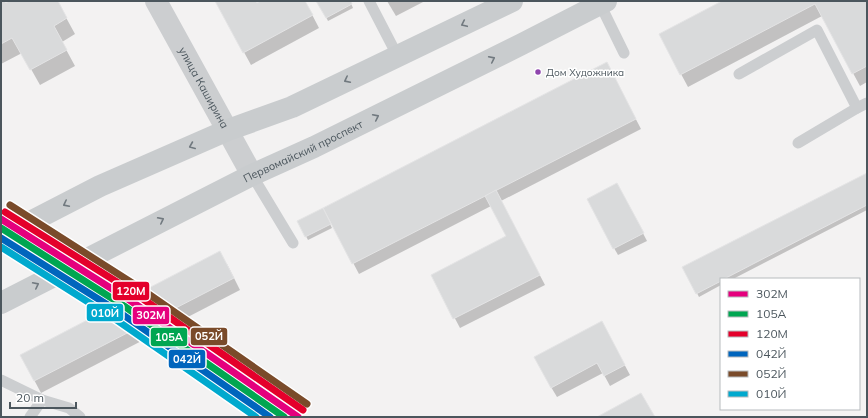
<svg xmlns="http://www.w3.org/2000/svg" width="868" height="418" viewBox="0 0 868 418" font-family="Mulish,sans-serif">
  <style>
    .shadow { fill: #0003 }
    .building { fill: #d9dadb; stroke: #e4e4e5 }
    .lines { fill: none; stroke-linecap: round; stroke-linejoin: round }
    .service { stroke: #ccced0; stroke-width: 11 }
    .secondary { stroke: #ccced0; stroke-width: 22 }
    .primary { stroke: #c9ccce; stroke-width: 22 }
    .rail-1-casing { stroke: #fff; stroke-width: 10 }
    .rail-2-casing { stroke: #fff; stroke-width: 10 }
    .rail-3-casing { stroke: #fff; stroke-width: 10 }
    .rail-4-casing { stroke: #fff; stroke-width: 10 }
    .rail-5-casing { stroke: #fff; stroke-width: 10 }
    .rail-6-casing { stroke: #fff; stroke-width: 10 }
    .rail-1 { stroke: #e5007d; stroke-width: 7 }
    .rail-2 { stroke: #00a651; stroke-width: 7 }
    .rail-3 { stroke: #e4002b; stroke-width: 7 }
    .rail-4 { stroke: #0065bd; stroke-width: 7 }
    .rail-5 { stroke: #7a4b2a; stroke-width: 7 }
    .rail-6 { stroke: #00a9ce; stroke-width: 7 }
    .oneway { stroke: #71797f }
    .bus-dot { fill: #8e44ad; stroke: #fff; stroke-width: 1.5 }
    .labels { text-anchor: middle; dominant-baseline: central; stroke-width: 3; stroke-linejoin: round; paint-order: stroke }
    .bus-label { font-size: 10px; fill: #4b565d; stroke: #fff; text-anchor: start }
    .street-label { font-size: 11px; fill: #4b565d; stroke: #fff }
    .line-badge { stroke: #fff; stroke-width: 1.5 }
    .badge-label { font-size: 11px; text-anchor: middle; font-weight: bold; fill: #fff }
  </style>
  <rect width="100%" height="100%" fill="#f3f2f2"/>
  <g class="shadow">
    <path d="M1,1H4L6,4L11,1H57L75,34L62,42L75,66L40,85L22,53L1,64Z"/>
    <path d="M216,1H255L257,4L262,1H305L319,28L251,65Z"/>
    <path d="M318,1H350L353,8L328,21Z"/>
    <path d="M387,1H425L396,16Z"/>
    <path d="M724,1H867V82L860,86L822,16L688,87L660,35Z"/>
    <path d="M612,73L641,129L501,201L545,285L460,328L432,275L507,237L491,206L359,274L330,219L328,220L332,228L308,240L298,221Z"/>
    <path d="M867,174V210L733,279H721V285L699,297L684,268Z"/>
    <path d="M621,191L647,241L618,255L614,248Z"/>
    <path d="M227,264L240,290L41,393L21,355Z"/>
    <path d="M607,332L630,375L610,386L603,373L557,397L551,387Z"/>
  </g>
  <g class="building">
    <path d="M1,1H4L6,3L9,1H58L67,18L54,26L67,50L30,70L12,38L1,44Z"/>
    <path d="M215,1H256L257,3L260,1H305L313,15L243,53Z"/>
    <path d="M316,1H351L352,4L326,18Z"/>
    <path d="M722,1H867V66L852,74L815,4L680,75L659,34Z"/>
    <path d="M607,62L636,119L352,264L323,208Z"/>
    <path d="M867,173V205L724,279H721V281L696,294L682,267Z"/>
    <path d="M617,183L644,233L613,249L587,199Z"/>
    <path d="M496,190L540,275L453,319L431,275L506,236L485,196Z"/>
    <path d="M323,208L331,224L305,237L297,221Z"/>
    <path d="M220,251L234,278L34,381L20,355Z"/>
    <path d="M602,321L625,365L604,376L597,363L551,388L534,357Z"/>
    <path d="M641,393L655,417H597Z"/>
  </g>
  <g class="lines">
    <g class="service">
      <path d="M369,1L397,55"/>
      <path d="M600,4L624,53"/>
      <path d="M739,74L817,30L857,108L867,103"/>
      <path d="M798,143L857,108"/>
      <path d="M252,175L293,243"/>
      <path d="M1,380L42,400L30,417"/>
      <path d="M42,400L69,408L80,417"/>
    </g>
    <path class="secondary" id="s1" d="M156,1L252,175"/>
    <g class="primary">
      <path d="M1,237L100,186L228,130L292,107L512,1"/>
      <path id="s2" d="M1,303L252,175L314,147L522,44L606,1"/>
    </g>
    <g class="rail-1-casing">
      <path id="rail-1" d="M1,219L128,299L298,417"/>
    </g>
    <g class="rail-2-casing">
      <path id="rail-2" d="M1,228L124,306L284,417"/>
    </g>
    <g class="rail-3-casing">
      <path id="rail-3" d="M5,212L133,292L303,410"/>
    </g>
    <g class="rail-4-casing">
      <path id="rail-4" d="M1,238L119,312L270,417"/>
    </g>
    <g class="rail-5-casing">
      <path id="rail-5" d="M10,205L137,286L307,404"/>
    </g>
    <g class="rail-6-casing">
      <path id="rail-6" d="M1,247L115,319L256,417"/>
    </g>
    <use href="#rail-1" class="rail-1"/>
    <use href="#rail-2" class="rail-2"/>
    <use href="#rail-3" class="rail-3"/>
    <use href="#rail-4" class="rail-4"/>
    <use href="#rail-5" class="rail-5"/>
    <use href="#rail-6" class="rail-6"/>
  </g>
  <defs><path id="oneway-chevron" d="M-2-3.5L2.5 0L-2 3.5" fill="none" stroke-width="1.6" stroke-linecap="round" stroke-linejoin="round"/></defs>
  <g class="oneway">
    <use href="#oneway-chevron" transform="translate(464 24) rotate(155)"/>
    <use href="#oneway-chevron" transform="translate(492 59) rotate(-26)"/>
    <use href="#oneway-chevron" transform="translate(347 80) rotate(153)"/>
    <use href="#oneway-chevron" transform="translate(376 117) rotate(-26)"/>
    <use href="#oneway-chevron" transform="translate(192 146) rotate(157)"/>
    <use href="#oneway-chevron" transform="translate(66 204) rotate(153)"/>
    <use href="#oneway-chevron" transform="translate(161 220) rotate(-27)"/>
    <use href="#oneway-chevron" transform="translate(36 285) rotate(-27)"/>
  </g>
  <circle class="bus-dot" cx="538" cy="72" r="3.5"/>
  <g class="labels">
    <g class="bus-label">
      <text x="546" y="72">Дом Художника</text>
    </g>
    <g class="street-label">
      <text stroke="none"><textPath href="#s1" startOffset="99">улица Каширина</textPath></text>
      <text stroke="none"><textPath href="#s2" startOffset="338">Первомайский проспект</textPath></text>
    </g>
  </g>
  <g class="line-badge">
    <rect x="112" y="281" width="38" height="20" rx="4" fill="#e4002b"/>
    <rect x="86" y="303" width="38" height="19" rx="4" fill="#00a9ce"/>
    <rect x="132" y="306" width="38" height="19" rx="4" fill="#e5007d"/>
    <rect x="190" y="327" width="38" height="19" rx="4" fill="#7a4b2a"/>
    <rect x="150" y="327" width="38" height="20" rx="4" fill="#00a651"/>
    <rect x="168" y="349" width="38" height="20" rx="4" fill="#0065bd"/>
  </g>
  <g class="badge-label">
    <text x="131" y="295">120М</text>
    <text x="105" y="317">010Й</text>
    <text x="151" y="319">302М</text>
    <text x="209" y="340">052Й</text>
    <text x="169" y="341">105А</text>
    <text x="187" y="363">042Й</text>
  </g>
  <rect width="868" height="418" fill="none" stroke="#4b565d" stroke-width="4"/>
  <rect x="720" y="278" width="140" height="132" fill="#ffffff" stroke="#b7bbbe"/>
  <rect x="728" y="291" width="20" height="6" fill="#e5007d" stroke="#b7bbbe"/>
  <text x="756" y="298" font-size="12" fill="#4b565d">302М</text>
  <rect x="728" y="311" width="20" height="6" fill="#00a651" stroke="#b7bbbe"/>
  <text x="756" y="318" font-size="12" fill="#4b565d">105А</text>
  <rect x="728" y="331" width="20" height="6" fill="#e4002b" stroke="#b7bbbe"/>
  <text x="756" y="338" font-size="12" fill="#4b565d">120М</text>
  <rect x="728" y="351" width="20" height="6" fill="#0065bd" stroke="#b7bbbe"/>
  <text x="756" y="358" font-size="12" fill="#4b565d">042Й</text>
  <rect x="728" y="371" width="20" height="6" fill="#7a4b2a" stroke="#b7bbbe"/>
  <text x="756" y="378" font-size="12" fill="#4b565d">052Й</text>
  <rect x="728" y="391" width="20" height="6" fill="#00a9ce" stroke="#b7bbbe"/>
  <text x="756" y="398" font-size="12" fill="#4b565d">010Й</text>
  <path d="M10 402v6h66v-6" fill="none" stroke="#4b565d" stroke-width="2"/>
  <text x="16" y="402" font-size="12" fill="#4b565d" stroke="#ffffff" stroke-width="3" paint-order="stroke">20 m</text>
</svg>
